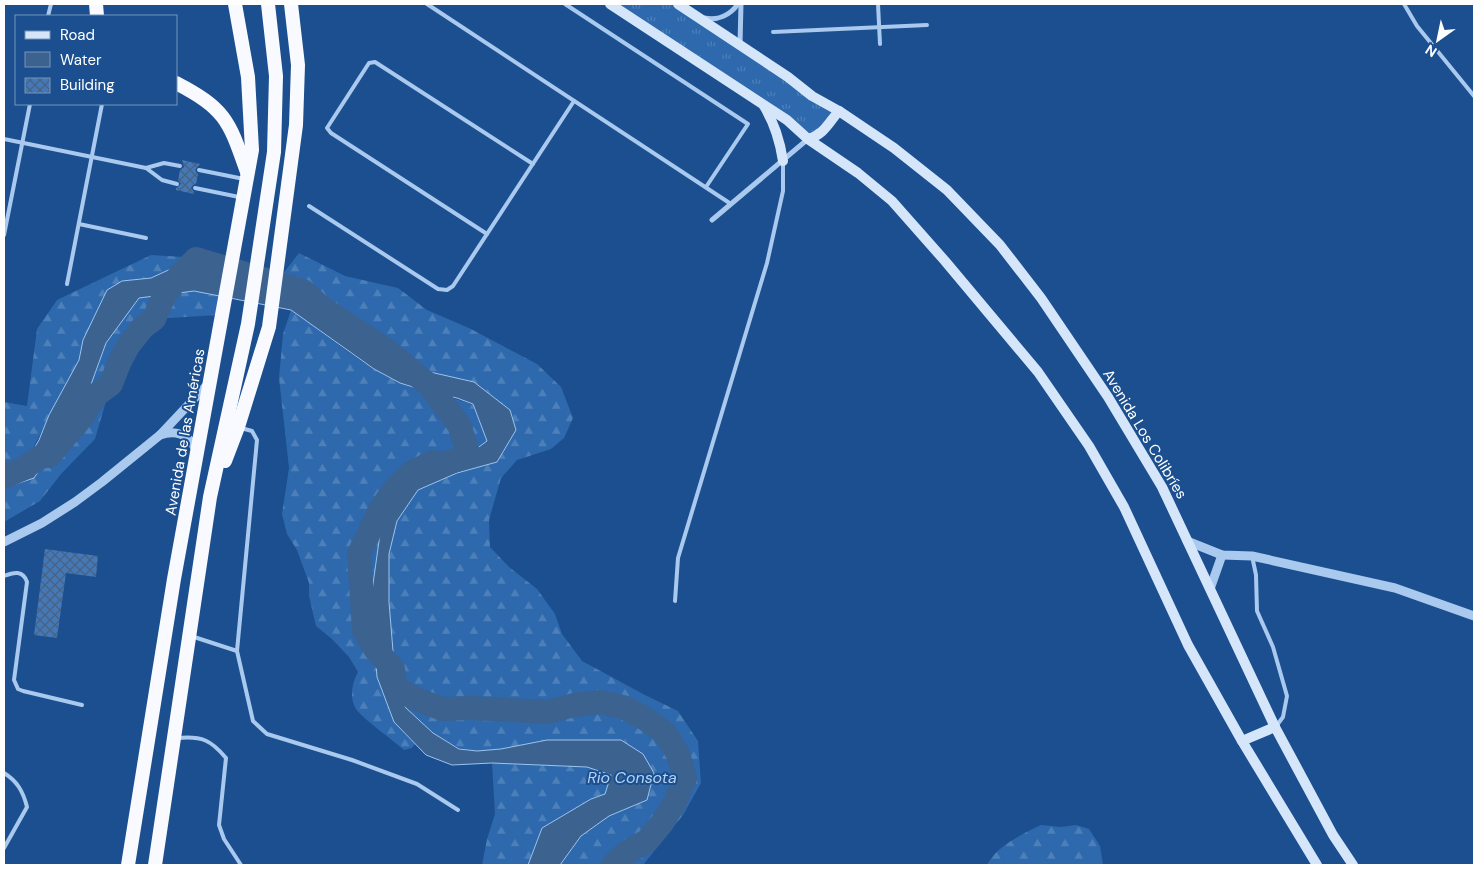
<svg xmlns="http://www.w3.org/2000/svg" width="1478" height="869" viewBox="0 0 1478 869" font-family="'DM Sans',sans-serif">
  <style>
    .grass { fill: url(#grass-tufts) }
    .forest { fill: url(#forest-firs) }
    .water { fill: #3c6290; stroke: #9cc4f0 }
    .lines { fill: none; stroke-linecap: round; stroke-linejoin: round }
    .river { stroke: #3c6290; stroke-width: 24 }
    .building { fill: url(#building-cross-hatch) }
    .service { stroke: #a9c9ee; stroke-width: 4 }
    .minor { stroke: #a9c9ee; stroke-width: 5 }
    .tertiary { stroke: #a9c9ee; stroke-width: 9 }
    .secondary { stroke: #d6e6fa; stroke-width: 10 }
    .trunk { stroke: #f8faff; stroke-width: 14 }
    .labels { text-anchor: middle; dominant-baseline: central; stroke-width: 4; stroke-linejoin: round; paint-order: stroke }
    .street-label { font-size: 15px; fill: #fff; stroke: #1b4f8f }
    .water-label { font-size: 16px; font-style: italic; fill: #b5d3f5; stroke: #1b4f8f }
  </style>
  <defs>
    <pattern id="grass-tufts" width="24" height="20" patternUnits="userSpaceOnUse" patternTransform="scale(1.25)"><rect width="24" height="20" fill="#2e69ad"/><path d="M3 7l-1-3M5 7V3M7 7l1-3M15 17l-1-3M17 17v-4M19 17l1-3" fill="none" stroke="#4d80b9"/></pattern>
    <pattern id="forest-firs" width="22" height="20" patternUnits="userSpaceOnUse" patternTransform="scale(1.25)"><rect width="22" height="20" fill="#2e69ad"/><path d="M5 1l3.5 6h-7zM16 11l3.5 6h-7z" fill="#4d80b9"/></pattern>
    <pattern id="building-cross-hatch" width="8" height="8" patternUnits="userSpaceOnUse" patternTransform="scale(1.25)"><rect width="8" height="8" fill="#4478b7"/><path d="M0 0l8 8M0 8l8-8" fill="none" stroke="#486282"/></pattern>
  </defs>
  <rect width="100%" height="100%" fill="#1b4f8f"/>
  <path class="grass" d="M610,4H678L839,111L808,139Z"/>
  <g class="forest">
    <path d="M299,253L345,276L398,288L427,310L469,328L537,364L561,387L573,418L564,438L551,449L517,460L501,478L489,520L490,547L509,567L537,589L555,614L562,634L582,661L645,695L678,711L698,741L701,783L683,815L643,865H560L581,836L609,816L647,800L643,754L621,740H547L501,749L477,751L459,748L433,733L406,708L396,688L389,602V554L397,521L417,490L457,473L497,462L516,430L510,410L474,382L408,367L389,360L324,320L279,286L282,275Z"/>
    <path d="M151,255L232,260L229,274L175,267L151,278L122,281L83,340L79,360L22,469L4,477V402L27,406L37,329L57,300Z"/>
    <path d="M193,291L222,296L217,315L154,319L128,345L111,384L95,439L61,474L40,501L4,522V488L34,478L78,412L89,390L106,343L139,298Z"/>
    <path d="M291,310C324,333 363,366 400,383C423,393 449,395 473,405L487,441L465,457L433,462L394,490L382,520L371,598L394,722L415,744L412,748L404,750C392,739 365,721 356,709C349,698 352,683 358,672L349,657L332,639L316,626L309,596V583L297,550L287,534L282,514L289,468L279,378L283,334Z"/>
    <path d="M492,763L587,767L611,775L605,794L591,799L542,828L528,865H482L487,839L495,814Z"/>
    <path d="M1041,825L1061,827L1076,825L1089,829L1100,846L1103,865H986C989,863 990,859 993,856C1004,843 1026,832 1041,825Z"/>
  </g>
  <path class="water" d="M175,267L204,269L279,286L324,320L389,360L408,367L474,382L510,410L516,430L497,462L457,473L418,490L397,521L389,554V602L396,688L406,708L433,733L459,749L477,751L501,749L547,740H621L643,754L654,773L647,800L609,816L581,836L560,865H528L542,828L591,799L605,794L611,775L587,767L492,763L452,765L426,755L394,722L377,677L371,598L382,520L394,490L411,473L433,462L465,457L487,441L473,404L457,398L429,392L400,383L374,369L291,310L194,291L139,298L106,343L89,390L78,412L34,478L4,488V477L22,469L39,440L49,415L79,360L83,340L107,290L122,281L151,278Z"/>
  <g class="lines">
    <path class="river" d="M4,477L22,469L42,456H49L82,417L96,395L111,384L120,361L128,346L143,327L154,319L164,296L179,276L196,259L303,291L322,308L385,349L429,385L459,425L467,449L465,457L441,465L433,462L411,473L394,490L380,510L359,554L364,630L376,650L393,669L396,688L418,700L443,709L470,708L548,712L574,705L599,702L623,707L644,718L664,732L678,754L685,778L675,802L662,823L647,841L626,853L613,865"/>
  </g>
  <g class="building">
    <path d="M182,160L200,164L195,170L198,174L196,184L193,185L191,188L194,192V194L176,190V188L181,184L178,180L180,170L184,167Z"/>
    <path d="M45,549L98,556L96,577L66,573L57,638L34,635Z"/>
  </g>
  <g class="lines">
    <g class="service">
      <path d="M427,4L731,204"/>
      <path d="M565,4L748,124L706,187"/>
      <path d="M878,4L880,44"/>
      <path d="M1404,4L1417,26L1474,96"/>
      <path d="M48,16L51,4"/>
      <path d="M773,32L927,25"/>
      <path d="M4,139L146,168L162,180L177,184"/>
      <path d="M146,168L164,163L180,166"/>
      <path d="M199,170L244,179"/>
      <path d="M195,188L239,197"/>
      <path d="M309,206L438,289L447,290L453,286L574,101"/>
      <path d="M79,224L146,238"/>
      <path d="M487,234L331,133L327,128L369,63L375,62L533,164"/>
      <path d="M4,235L30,104"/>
      <path d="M67,284L102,104"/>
      <path d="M1252,556L1256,575L1257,611L1273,647L1287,696L1283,717L1277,725"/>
      <path d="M4,576C14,572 23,570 27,582L14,680L18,689L23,691L82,705"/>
      <path d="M675,601L678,558L767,263L783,191V161"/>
      <path d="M191,636L237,651L257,440L252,431L241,428"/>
      <path d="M237,651L253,721L267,734L352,760L417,784L458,810"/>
      <path d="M178,738C202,736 211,740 226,758L219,825L224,839L241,865"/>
      <path d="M4,773C17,781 23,791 27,807L4,848"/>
    </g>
    <g class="minor">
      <path d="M704,18C718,21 730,15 738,4"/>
      <path d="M740,44L741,4"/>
      <path d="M712,220L808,139"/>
    </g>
    <g class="tertiary">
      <path d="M160,435C177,429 190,435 197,452"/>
      <path d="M1187,541L1222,555L1252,556L1395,588L1474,616"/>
      <path d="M4,542L42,523L75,502L102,482L160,435L208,384"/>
      <path d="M1210,589L1222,555"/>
    </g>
    <g class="secondary">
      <path d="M610,4L787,120L808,139L858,173L892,201L945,261L1038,372L1089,446L1124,507L1188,645L1242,741L1317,865"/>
      <path d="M678,4L788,77L812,96L839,111L894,148L947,190L1000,245L1041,298L1108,397L1162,487L1275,727L1333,835L1353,865"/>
      <path d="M764,106C775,124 780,141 783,161"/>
      <path d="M808,139C824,135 829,122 839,111"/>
      <path d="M1242,741L1275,727"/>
    </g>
    <g class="trunk">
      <path d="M96,4L97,16"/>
      <path d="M176,83C226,109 229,121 247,172"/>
      <path d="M225,461L238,427L269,327L296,125L298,65L291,4"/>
      <path d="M128,865L174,579L252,150L248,77L235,4"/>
      <path d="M155,865L210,497L248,324L274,152L276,76L268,4"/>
    </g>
  </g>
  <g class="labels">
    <g class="street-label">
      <text transform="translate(185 432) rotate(-80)">Avenida de las Américas</text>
      <text transform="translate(1145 434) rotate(59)">Avenida Los Colibríes</text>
    </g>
    <g class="water-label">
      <text x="632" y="777">Rio Consota</text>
    </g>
  </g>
  <rect width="1478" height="869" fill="none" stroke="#ffffff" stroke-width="10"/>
  <rect x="15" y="15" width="162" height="90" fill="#1b4f8f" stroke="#7695bc"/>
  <rect x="25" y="31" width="25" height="8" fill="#d6e6fa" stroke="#7695bc"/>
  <text x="60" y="40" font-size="15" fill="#ffffff">Road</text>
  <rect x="25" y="52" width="25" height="15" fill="#3c6290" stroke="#7695bc"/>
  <text x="60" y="65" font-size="15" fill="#ffffff">Water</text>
  <rect x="25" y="78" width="25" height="15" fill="url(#building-cross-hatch)" stroke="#7695bc"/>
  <text x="60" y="90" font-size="15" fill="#ffffff">Building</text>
  <g transform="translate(1438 40) rotate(213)" stroke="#1b4f8f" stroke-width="4" paint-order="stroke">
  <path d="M0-4L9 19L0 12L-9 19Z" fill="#ffffff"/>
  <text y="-8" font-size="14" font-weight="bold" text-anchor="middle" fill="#ffffff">N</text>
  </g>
</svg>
